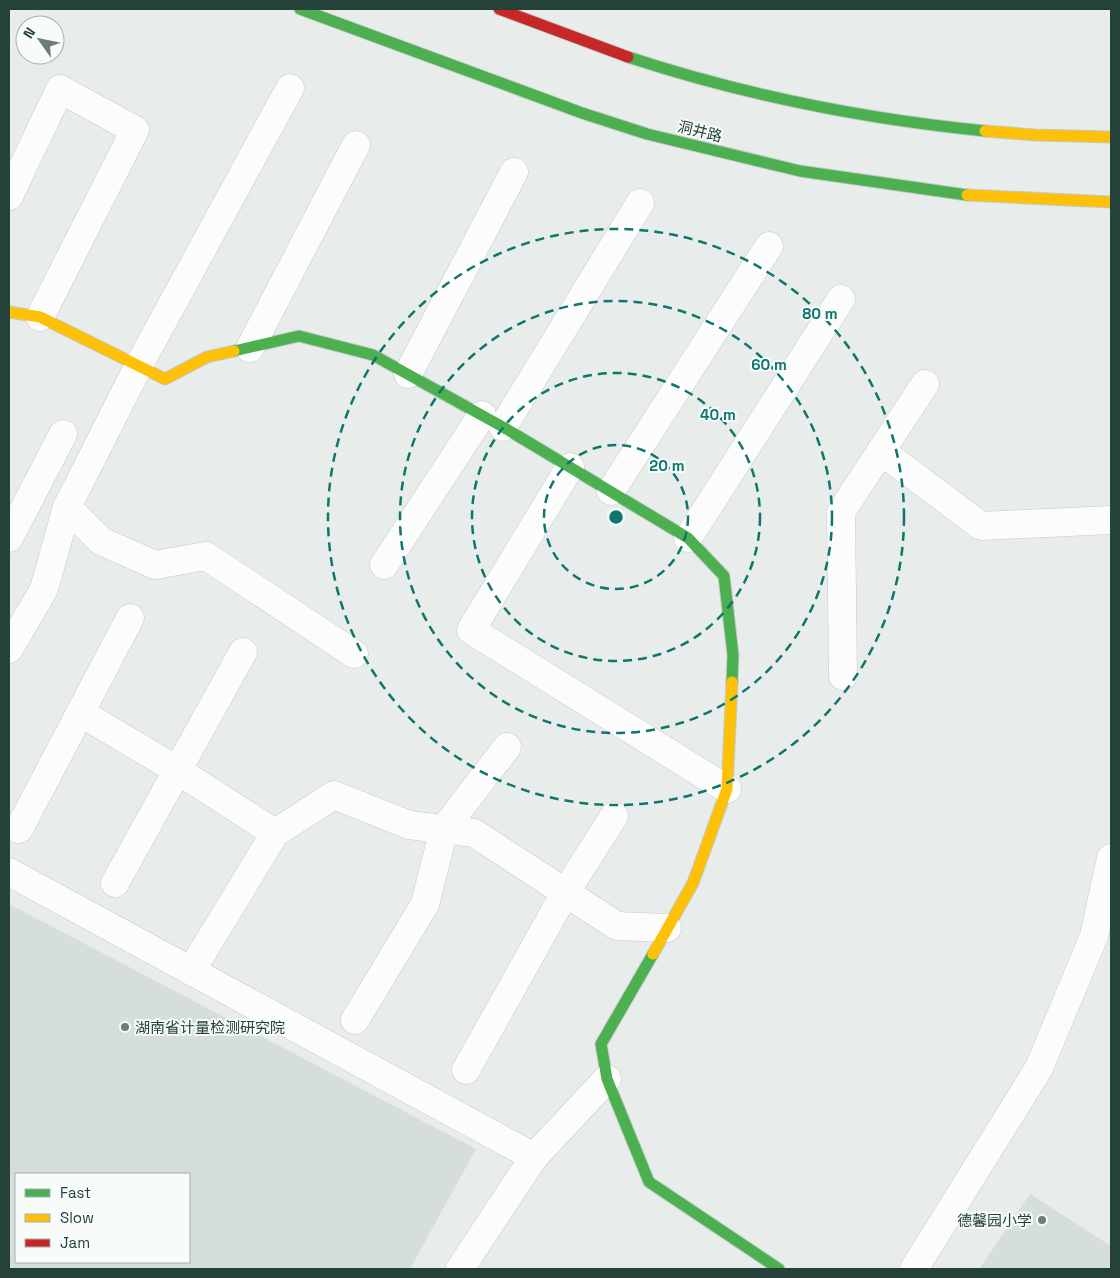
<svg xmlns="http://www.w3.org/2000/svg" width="1120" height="1278" viewBox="0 0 1120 1278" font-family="'Space Grotesk','Noto Sans SC',sans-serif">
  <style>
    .built { fill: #d6dedb; fill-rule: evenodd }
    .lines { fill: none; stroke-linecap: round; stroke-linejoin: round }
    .street-casing { stroke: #c5cac8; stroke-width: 29 }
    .fast-casing { stroke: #c3cbc8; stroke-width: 13 }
    .slow-casing { stroke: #c3cbc8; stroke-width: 13 }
    .jam-casing { stroke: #c3cbc8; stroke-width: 13 }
    .street { stroke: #fcfcfc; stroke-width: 28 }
    .fast { stroke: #4caf50; stroke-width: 11 }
    .slow { stroke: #ffc107; stroke-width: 11 }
    .jam { stroke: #c62828; stroke-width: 11 }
    .ring { fill: none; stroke: #0f766e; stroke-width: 2.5; stroke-dasharray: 9 6 }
    .poi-dot { fill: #697e78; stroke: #f7fbf9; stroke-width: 2 }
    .labels { text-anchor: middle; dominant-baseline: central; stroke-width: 4; stroke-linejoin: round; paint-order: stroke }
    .street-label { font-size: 15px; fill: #24423a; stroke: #f7fbf9 }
    .poi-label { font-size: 15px; fill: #24423a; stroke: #f7fbf9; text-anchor: start }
    .centre { fill: #0f766e; stroke: #f7fbf9; stroke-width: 2.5 }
    .ring-label { font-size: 15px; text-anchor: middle; font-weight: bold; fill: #0f766e; stroke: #f7fbf9; stroke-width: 4; stroke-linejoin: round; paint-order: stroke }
  </style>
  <rect width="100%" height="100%" fill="#e8edeb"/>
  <g class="built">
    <path d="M9,904L476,1149L410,1269H9ZM16,1174H189V1262H16Z"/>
    <path d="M1030,1194L1111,1246V1269H979Z"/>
  </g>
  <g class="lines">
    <g class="street-casing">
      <g id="street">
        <path d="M290,88L139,365L67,507L101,541L155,565L206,556L354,654"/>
        <path d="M9,196L60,89L135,130L40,317"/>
        <path d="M250,348L356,145"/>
        <path d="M408,374L514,172"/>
        <path d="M503,427L640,203"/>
        <path d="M881,451L981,526L1111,520"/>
        <path d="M570,467L471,630L727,789"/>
        <path d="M611,491L769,246"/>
        <path d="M9,538L63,434"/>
        <path d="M688,538L841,299"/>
        <path d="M384,565L482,415"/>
        <path d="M9,649L44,589L67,507"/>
        <path d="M843,676L841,512L925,384"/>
        <path d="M81,713L177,770L275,833"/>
        <path d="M19,829L130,618"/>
        <path d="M9,872L534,1157"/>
        <path d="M115,883L243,652"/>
        <path d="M191,971L275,833L334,795L409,825L474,833L617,926L667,928"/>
        <path d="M355,1020L425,904L444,829L507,747"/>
        <path d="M466,1070L565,893L614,816"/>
        <path d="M460,1269L534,1157L607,1079"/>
        <path d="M914,1269L1039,1068L1094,936L1111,858"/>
      </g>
    </g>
    <g class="fast-casing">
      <g id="fast">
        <path d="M300,9L582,113L647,134L800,171L967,195"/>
        <path d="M628,57C744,95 864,119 985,131"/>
        <path d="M234,351L299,336L373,355L503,427L688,538L724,576L733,655L732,682"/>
        <path d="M653,954L601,1044L607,1079L649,1182L779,1269"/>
      </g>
    </g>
    <g class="slow-casing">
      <g id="slow">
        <path d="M985,131L1035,135L1111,137"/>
        <path d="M967,195L1111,202"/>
        <path d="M9,312L40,317L165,379L207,357L234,351"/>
        <path d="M653,954L693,883L727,789L732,682"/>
      </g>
    </g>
    <g class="jam-casing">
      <path id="jam" d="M499,9L628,57"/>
    </g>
    <use href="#street" class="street"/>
    <use href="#fast" class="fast"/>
    <use href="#slow" class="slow"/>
    <use href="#jam" class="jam"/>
  </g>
  <g class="ring">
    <circle cx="616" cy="517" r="72"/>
    <circle cx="616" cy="517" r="144"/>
    <circle cx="616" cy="517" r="216"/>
    <circle cx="616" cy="517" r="288"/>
  </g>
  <g class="poi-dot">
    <circle cx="125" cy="1027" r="5"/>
    <circle cx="1042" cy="1220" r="5"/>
  </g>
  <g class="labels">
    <g class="street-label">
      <text transform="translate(700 131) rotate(14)">洞井路</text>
    </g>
    <g class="poi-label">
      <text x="135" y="1027">湖南省计量检测研究院</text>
      <text x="1032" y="1220" text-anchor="end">德馨园小学</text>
    </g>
  </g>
  <circle cx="616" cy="517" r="8" class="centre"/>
  <g class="ring-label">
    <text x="820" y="319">80 m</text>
    <text x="769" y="370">60 m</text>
    <text x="718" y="420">40 m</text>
    <text x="667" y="471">20 m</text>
  </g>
  <rect width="1120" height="1278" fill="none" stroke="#24423a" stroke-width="20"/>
  <rect x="15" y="1173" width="175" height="90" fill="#f7fbf9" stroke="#a3b1ad"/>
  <rect x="25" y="1189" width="25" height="8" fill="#4caf50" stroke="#a3b1ad"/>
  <text x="60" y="1198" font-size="15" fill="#24423a">Fast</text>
  <rect x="25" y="1214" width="25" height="8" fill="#ffc107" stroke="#a3b1ad"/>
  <text x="60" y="1223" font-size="15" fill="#24423a">Slow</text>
  <rect x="25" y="1239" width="25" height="8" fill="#c62828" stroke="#a3b1ad"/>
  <text x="60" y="1248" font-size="15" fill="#24423a">Jam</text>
  <g transform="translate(40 40) rotate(303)"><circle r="24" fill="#f7fbf9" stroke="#a3b1ad"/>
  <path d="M0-4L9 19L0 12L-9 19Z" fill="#697e78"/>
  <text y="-8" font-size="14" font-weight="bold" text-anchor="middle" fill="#24423a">N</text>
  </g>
</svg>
